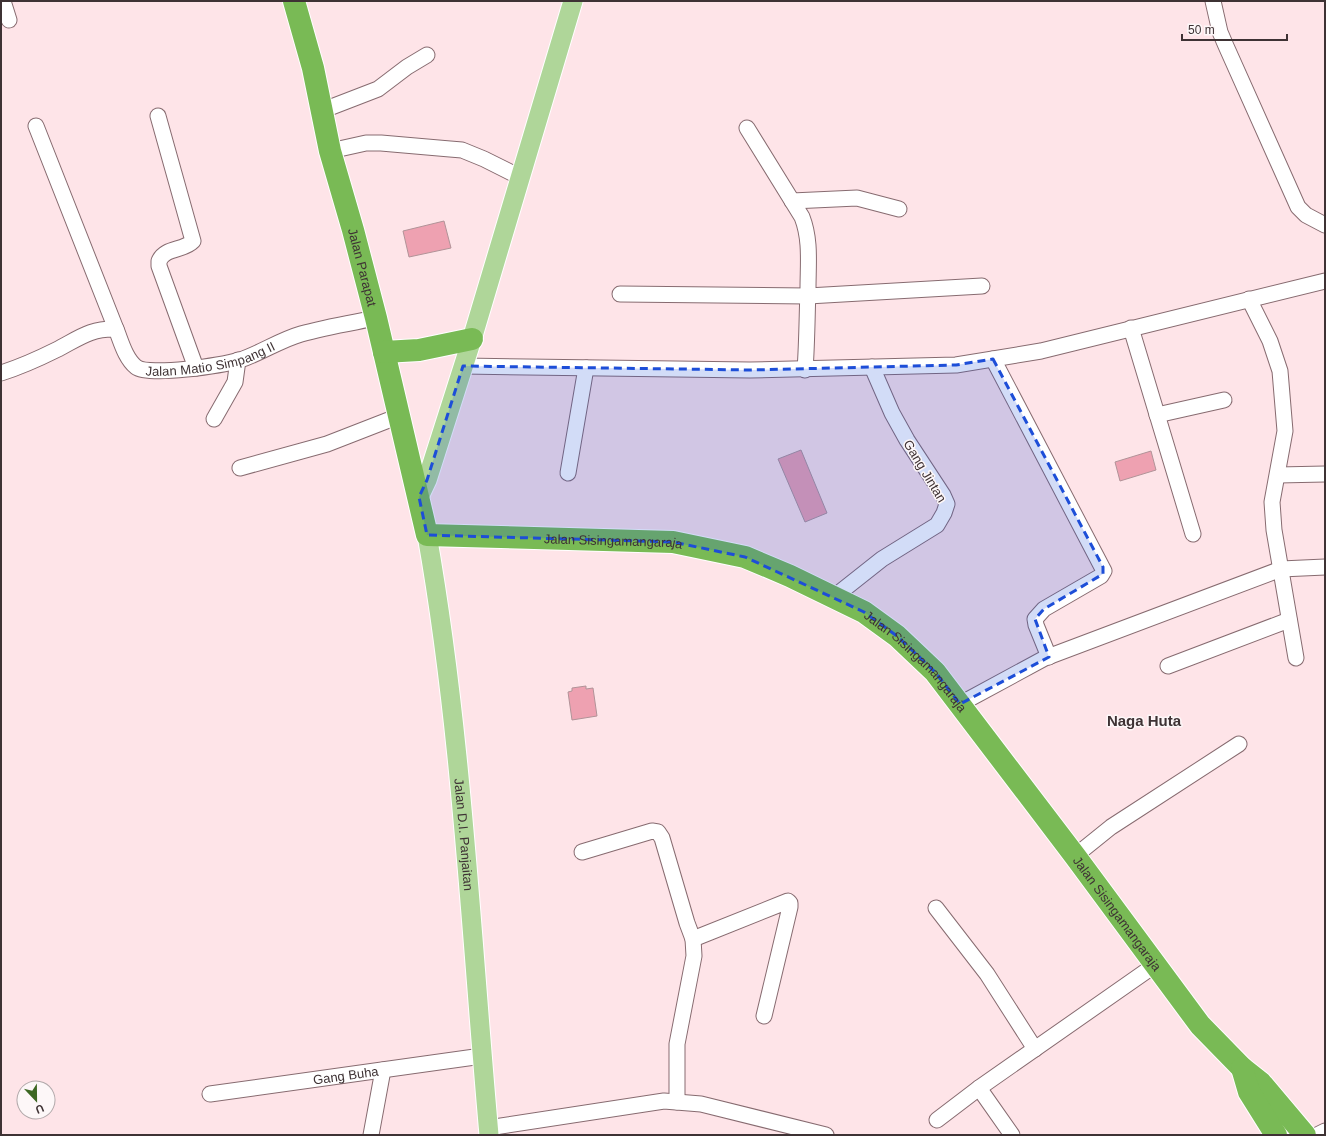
<svg xmlns="http://www.w3.org/2000/svg" width="1326" height="1136" viewBox="0 0 1326 1136" font-family="Arial,sans-serif">
  <style>
    .building { fill: #eea1b1; stroke: #b19398 }
    .lines { fill: none; stroke-linecap: round; stroke-linejoin: round }
    .minor-casing { stroke: #876b70; stroke-width: 17 }
    .major-casing { stroke: #fff; stroke-width: 21 }
    .highway-casing { stroke: #fff; stroke-width: 24 }
    .minor { stroke: #fff; stroke-width: 15 }
    .major { stroke: #afd699; stroke-width: 19 }
    .highway { stroke: #79ba55; stroke-width: 22 }
    .marked { fill: #1d4ed8; fill-opacity: 0.2; stroke: #1d4ed8; stroke-width: 3; stroke-dasharray: 8 5; stroke-linejoin: round }
    .labels { text-anchor: middle; dominant-baseline: central; stroke-width: 3; stroke-linejoin: round; paint-order: stroke }
    .street-label { font-size: 13px; fill: #3e3234; stroke: #fdf7f8 }
    .quarter-label { font-size: 15px; font-weight: bold; fill: #3e3234; stroke: #fdf7f8 }
  </style>
  <rect width="100%" height="100%" fill="#fee4e8"/>
  <g class="building">
    <path d="M444,221L451,248L409,257L403,231Z"/>
    <path d="M801,450L827,513L805,522L778,459Z"/>
    <path d="M1151,451L1156,470L1120,481L1115,462Z"/>
    <path d="M586,686V689L593,688L597,716L572,720L568,692L572,691V688Z"/>
  </g>
  <g class="lines">
    <g class="minor-casing">
      <g id="minor">
        <path d="M3,1L9,20"/>
        <path d="M1213,1L1220,32L1226,46L1298,207L1306,215L1325,225"/>
        <path d="M321,111L378,89L407,67L427,55"/>
        <path d="M158,116L193,241C184,251 165,247 159,261V266L196,368"/>
        <path d="M36,126L116,329"/>
        <path d="M747,128L802,217C811,240 808,264 808,289C807,316 807,343 805,370"/>
        <path d="M330,151L366,143H381L450,149L462,150L484,159L520,177"/>
        <path d="M792,201L857,198L899,209"/>
        <path d="M620,294L808,296L982,286"/>
        <path d="M1249,299L1270,341L1280,371L1285,431L1272,502L1274,530L1296,658"/>
        <path d="M1131,328L1193,534"/>
        <path d="M993,359L1104,571L1101,576L1044,609L1035,619L1036,625L1049,657"/>
        <path d="M463,366L750,370L956,365L1041,351L1325,281"/>
        <path id="s1" d="M1,373C20,367 38,359 56,350C78,339 90,328 116,329C121,341 125,358 136,367C149,377 223,365 240,360C261,353 280,340 301,334C325,327 351,323 376,318"/>
        <path d="M1157,415L1224,400"/>
        <path d="M214,419L235,382L238,360"/>
        <path d="M240,468L327,444L399,416"/>
        <path d="M568,473L586,368"/>
        <path d="M1278,475L1325,474"/>
        <path d="M834,597L882,559L937,525L944,513L947,504L943,495L907,440L892,413L872,367"/>
        <path d="M1168,666L1289,620"/>
        <path d="M960,704L1045,658L1281,569L1325,567"/>
        <path d="M582,852L652,831L658,832L662,838L687,923L693,939"/>
        <path d="M1075,856L1111,827L1239,744"/>
        <path d="M936,908L987,974L1035,1049"/>
        <path d="M979,1088L1012,1135"/>
        <path id="s2" d="M210,1094L482,1056"/>
        <path d="M677,1102V1044L694,956L693,939L788,901L790,903V907L764,1016"/>
        <path d="M937,1120L979,1088L1155,965"/>
        <path d="M488,1128L664,1101L701,1104L826,1135"/>
        <path d="M371,1135L383,1070"/>
        <path d="M1317,1135L1325,1131"/>
      </g>
    </g>
    <g class="major-casing">
      <g id="major">
        <path d="M419,497L427,480L472,339L573,1"/>
        <path id="s3" d="M427,535C462,733 471,935 489,1135"/>
      </g>
    </g>
    <g class="highway-casing">
      <g id="highway">
        <path id="s4" d="M294,1L313,68L330,151L353,230L376,318L427,535L673,542L745,557L790,576L864,612L897,636L935,672L1075,856L1200,1025L1242,1068L1261,1083L1305,1135"/>
        <path d="M384,352L419,350L472,339"/>
        <path d="M1242,1068L1249,1092L1276,1135"/>
      </g>
    </g>
    <use href="#minor" class="minor"/>
    <use href="#major" class="major"/>
    <use href="#highway" class="highway"/>
  </g>
  <path class="marked" d="M993,359L1103,567V574L1044,609L1035,619L1049,657L960,704L935,672L897,636L864,612L745,557L673,542L427,535L419,497L427,480L463,366L750,370L956,365Z"/>
  <g class="labels">
    <g class="street-label">
      <text stroke="none"><textPath href="#s4" startOffset="275">Jalan Parapat</textPath></text>
      <text stroke="none"><textPath href="#s1" startOffset="244">Jalan Matio Simpang II</textPath></text>
      <text transform="translate(925 471) rotate(59)">Gang Jintan</text>
      <text stroke="none"><textPath href="#s4" startOffset="737">Jalan Sisingamangaraja</textPath></text>
      <text stroke="none"><textPath href="#s4" startOffset="1073">Jalan Sisingamangaraja</textPath></text>
      <text stroke="none"><textPath href="#s3" startOffset="302">Jalan D.I. Panjaitan</textPath></text>
      <text stroke="none"><textPath href="#s4" startOffset="1397">Jalan Sisingamangaraja</textPath></text>
      <text stroke="none"><textPath href="#s2" startOffset="137">Gang Buha</textPath></text>
    </g>
    <g class="quarter-label">
      <text x="1144" y="720">Naga Huta</text>
    </g>
  </g>
  <rect width="1326" height="1136" fill="none" stroke="#3e3234" stroke-width="4"/>
  <g transform="translate(36 1100) rotate(158)"><circle r="19" fill="#fdf7f8" stroke="#b1a8aa"/>
  <path d="M0-3L7 15L0 10L-7 15Z" fill="#3d6723"/>
  <text y="-6" font-size="11" font-weight="bold" text-anchor="middle" fill="#3e3234">U</text>
  </g>
  <path d="M1182 34v6h105v-6" fill="none" stroke="#3e3234" stroke-width="2"/>
  <text x="1188" y="34" font-size="12" fill="#3e3234" stroke="#fdf7f8" stroke-width="3" paint-order="stroke">50 m</text>
</svg>
